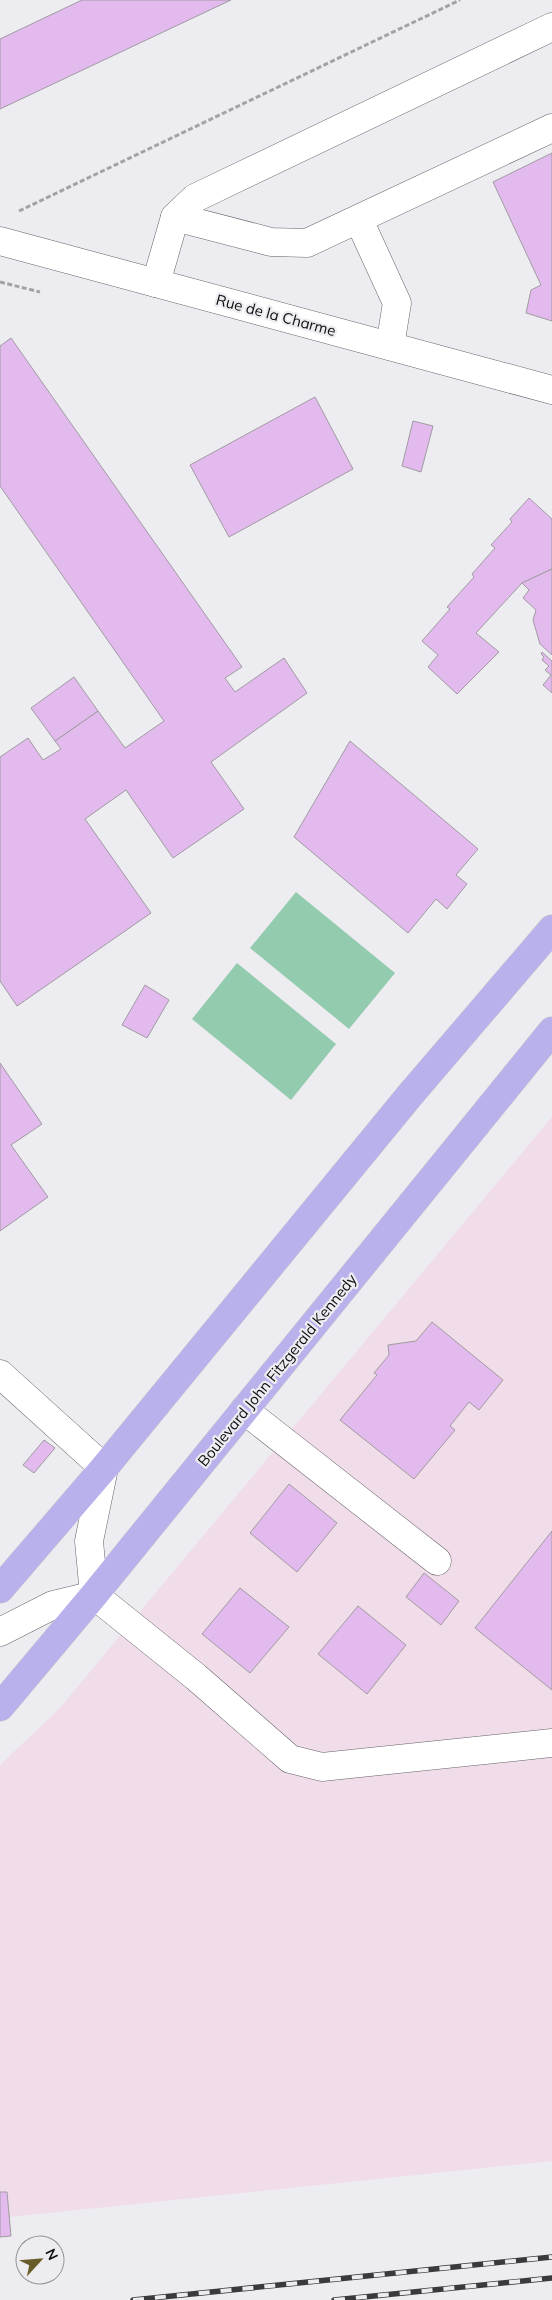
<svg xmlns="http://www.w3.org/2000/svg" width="552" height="2300" viewBox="0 0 552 2300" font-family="Mulish,sans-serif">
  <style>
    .industrial { fill: #f1dcea }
    .green { fill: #93cbaf }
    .building { fill: #e3baee; stroke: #9f9ca0 }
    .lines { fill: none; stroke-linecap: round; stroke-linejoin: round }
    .minor-casing { stroke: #646367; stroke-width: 29 }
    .major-casing { stroke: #cacaca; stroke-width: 29 }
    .path { stroke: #a3a2a6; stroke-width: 3; stroke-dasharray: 5 2.5; stroke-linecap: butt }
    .minor { stroke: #fff; stroke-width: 28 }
    .major { stroke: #b8b1eb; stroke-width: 28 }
    .rail-casing { stroke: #3a3a3d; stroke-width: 5.5 }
    .rail { stroke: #edecf1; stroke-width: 4; stroke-dasharray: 11; stroke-linecap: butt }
    .labels { text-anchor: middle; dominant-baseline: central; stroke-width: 4.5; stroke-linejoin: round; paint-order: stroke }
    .street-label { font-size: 15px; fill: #0d0d0f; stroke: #edecf1 }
  </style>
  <rect width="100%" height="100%" fill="#edecf1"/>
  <path class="industrial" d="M552,1117V2161L0,2218V1765L59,1709Z"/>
  <g class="green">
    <path d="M296,892L395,973L349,1029L250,948Z"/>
    <path d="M237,963L336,1044L291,1100L192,1019Z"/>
  </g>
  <g class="building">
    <path d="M82,0H231L0,109V39Z"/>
    <path d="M552,153V321L526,313L531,290L541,285L493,182Z"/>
    <path d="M11,338L242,667L225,678L235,692L284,658L307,693L211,762L244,809L173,858L126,790L85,819L151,913L17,1006L0,981V757L28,738L43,760L61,749L55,741L98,711L125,748L164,721L0,486V346Z"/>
    <path d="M315,397L353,469L229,537L190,465Z"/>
    <path d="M413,421L433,426L421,472L402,466Z"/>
    <path d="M529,498L552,519V569L522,583L476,633L499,652L457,694L428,667L438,655L422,641L450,609L447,607L474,577L472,574L495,548L491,545L512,522L510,519Z"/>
    <path d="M552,569V655L540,644L533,620L536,610L523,598L529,590L522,583Z"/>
    <path d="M542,652L552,661V693L543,685L551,675L545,670L549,666L542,660L544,657L541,654Z"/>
    <path d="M74,677L98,711L55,741L31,708Z"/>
    <path d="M350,741L478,849L456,875L467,884L447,909L436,899L408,933L294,837Z"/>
    <path d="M145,985L169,1000L147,1038L122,1025Z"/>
    <path d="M0,1063L42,1124L11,1145L48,1197L0,1231Z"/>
    <path d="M432,1322L503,1380L479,1410L469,1402L450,1426L455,1430L414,1479L340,1420L377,1375L374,1373L389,1355L388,1345L416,1341Z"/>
    <path d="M44,1440L55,1448L34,1473L23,1465Z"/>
    <path d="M289,1484L337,1523L297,1572L250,1533Z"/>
    <path d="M552,1531V1690L475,1628Z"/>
    <path d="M424,1573L459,1601L441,1625L406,1597Z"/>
    <path d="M240,1588L289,1627L250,1673L202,1634Z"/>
    <path d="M358,1606L406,1645L367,1694L318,1654Z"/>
    <path d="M0,2192H7L11,2236L0,2237Z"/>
  </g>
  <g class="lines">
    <g class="minor-casing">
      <g id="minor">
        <path d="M175,217L271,242L307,243L552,128"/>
        <path d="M359,220L397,303L390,346"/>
        <path d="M0,241L552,390"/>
        <path d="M156,283L175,217L195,198L552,27"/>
        <path d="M0,1374L104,1468L89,1541L94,1595"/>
        <path d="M244,1410L437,1561"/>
        <path d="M0,1632L53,1605L94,1595L196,1677L290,1759L322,1767L552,1743"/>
      </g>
    </g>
    <g class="major-casing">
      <g id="major">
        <path d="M0,1589L104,1468L410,1095L552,929"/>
        <path d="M0,1707L94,1595L552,1031"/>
      </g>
    </g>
    <g class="path">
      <path d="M19,211L460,0"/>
      <path d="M0,282L40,292"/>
    </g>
    <use href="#minor" class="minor"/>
    <use href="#major" class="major"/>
    <g class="rail-casing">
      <g id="rail">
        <path d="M133,2300L552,2257"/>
        <path d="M334,2300L552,2278"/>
      </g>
    </g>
    <use href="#rail" class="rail"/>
  </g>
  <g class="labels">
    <g class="street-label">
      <text transform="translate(276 315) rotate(15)">Rue de la Charme</text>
      <text transform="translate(277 1370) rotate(-51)">Boulevard John Fitzgerald Kennedy</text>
    </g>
  </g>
  <g transform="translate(40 2260) rotate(64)"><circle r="24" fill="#edecf1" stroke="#939397"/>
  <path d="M0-4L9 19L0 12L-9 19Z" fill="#685d2a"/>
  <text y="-8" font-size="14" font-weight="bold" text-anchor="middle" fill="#0d0d0f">N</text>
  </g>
</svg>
